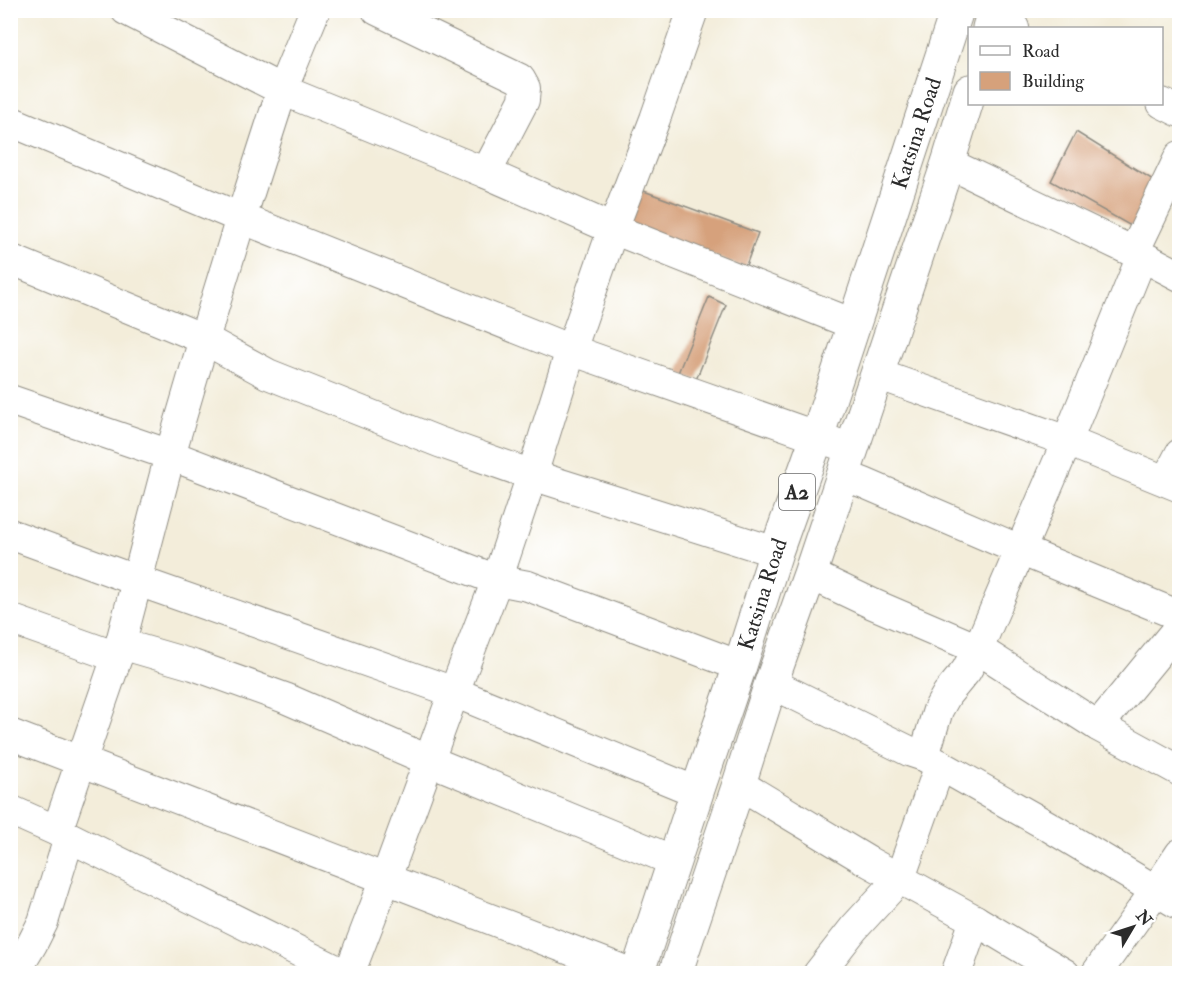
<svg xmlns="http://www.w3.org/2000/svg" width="1190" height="984" viewBox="0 0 1190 984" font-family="'IM FELL Double Pica',serif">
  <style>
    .building { fill: #d6a17b }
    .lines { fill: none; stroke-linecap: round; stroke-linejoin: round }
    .minor-casing { stroke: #8f8c82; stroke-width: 32 }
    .highway-casing { stroke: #8f8c82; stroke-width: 35 }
    .minor { stroke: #fff; stroke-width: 30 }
    .highway { stroke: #fff; stroke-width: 33 }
    .labels { text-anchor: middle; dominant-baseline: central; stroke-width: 6; stroke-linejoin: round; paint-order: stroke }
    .shield { fill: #fff; stroke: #6b6b6b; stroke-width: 1.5 }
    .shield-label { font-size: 21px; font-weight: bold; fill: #2b2b2b }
    .street-label { font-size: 22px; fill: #2b2b2b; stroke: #fff }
  </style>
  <rect width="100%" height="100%" fill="#fff"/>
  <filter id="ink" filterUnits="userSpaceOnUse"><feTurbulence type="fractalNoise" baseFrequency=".0167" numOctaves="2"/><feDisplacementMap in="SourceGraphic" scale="12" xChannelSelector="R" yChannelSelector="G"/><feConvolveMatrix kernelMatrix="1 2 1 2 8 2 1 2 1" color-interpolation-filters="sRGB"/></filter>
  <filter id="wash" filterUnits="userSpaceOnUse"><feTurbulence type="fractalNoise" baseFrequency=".008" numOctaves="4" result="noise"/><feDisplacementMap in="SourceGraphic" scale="24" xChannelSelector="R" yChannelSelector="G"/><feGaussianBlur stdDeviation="1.35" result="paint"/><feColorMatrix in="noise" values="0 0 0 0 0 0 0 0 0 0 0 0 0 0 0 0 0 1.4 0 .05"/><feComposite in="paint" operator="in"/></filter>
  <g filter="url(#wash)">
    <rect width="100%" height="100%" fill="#f3edda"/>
    <g id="blocks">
      <g class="building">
        <path d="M1076,132L1158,183L1138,230L1051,181Z"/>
        <path d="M641,190L758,233L745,268L629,226Z"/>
        <path d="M709,297L726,305L696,380L678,373Z"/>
      </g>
    </g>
  </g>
  <g filter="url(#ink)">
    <use href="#blocks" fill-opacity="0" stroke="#8f8c82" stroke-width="1.5"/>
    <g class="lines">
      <g class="minor-casing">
        <g id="minor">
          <path d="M126,10L282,90L241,218L571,350L852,449"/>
          <path d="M377,10L520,79L525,88L524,100L486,173"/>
          <path d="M693,10L655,119L613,229L853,324"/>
          <path d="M992,17L1014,28"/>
          <path d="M1162,103L1180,112"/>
          <path d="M10,121L241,218L204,339L268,374L439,442L532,475L571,350L613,229L486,173L282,90L315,10"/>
          <path d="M948,163L1142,256L1180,276"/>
          <path d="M1134,252L1180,156"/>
          <path d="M10,259L204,339L170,455L117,657L57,831"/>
          <path d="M877,374L1067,441L1180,487"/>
          <path d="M10,400L170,455L497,580L528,586L740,666"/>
          <path d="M843,475L864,483L1020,550L1180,616"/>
          <path d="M1166,481L1180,454"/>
          <path d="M10,534L138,581L454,692L697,792"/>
          <path d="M810,574L873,604L978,649L1098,726L1180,771"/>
          <path d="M10,619L117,657"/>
          <path d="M121,644L193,665L285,698L428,760L674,861"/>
          <path d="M771,683L909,751L924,756L1048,826L1180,905"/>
          <path d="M1098,726L1180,626"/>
          <path d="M10,734L633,974"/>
          <path d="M924,756L938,710L947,694L966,671L978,649L1067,441L1142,256"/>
          <path d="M739,784L869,862L975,920L1065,974"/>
          <path d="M10,810L57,831L344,974"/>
          <path d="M17,974L20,964L32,944L43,922L69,838"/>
          <path d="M349,974L386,878L454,692L497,580L532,475L776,552"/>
          <path d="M818,974L854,928L900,878L940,765"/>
          <path d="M956,974L975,920"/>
          <path d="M1096,974L1156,890L1180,854"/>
        </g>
      </g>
      <g class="highway-casing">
        <g id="highway">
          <path d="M989,28L994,10"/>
          <path id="s1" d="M637,974L697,792L740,666L776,552L817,437L957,10"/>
          <path d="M675,974L739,784L771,683L810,574L948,163L970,91"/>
        </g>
      </g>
      <use href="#minor" class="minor"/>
      <use href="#highway" class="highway"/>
    </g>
  </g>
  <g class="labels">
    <rect class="shield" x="779" y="474" width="36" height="36" rx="4.5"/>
    <g class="shield-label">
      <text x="797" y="492">A2</text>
    </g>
    <g class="street-label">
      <text stroke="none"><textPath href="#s1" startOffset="886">Katsina Road</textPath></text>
      <text stroke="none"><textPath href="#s1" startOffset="400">Katsina Road</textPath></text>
    </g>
  </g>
  <rect width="1190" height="984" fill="none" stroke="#fff" stroke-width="36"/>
  <rect x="968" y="27" width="195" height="78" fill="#ffffff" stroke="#aaaaaa" stroke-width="1.5"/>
  <rect x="980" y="46" width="30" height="9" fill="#ffffff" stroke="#aaaaaa" stroke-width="1.5"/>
  <text x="1022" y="57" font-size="18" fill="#2b2b2b">Road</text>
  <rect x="980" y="72" width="30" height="18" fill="#d6a17b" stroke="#aaaaaa" stroke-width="1.5"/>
  <text x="1022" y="87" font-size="18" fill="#2b2b2b">Building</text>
  <g transform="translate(1133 927) rotate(51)" stroke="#ffffff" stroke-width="4.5" paint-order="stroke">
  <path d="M0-4.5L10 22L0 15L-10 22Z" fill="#2b2b2b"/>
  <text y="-9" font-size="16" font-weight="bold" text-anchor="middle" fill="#2b2b2b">N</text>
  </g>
</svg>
